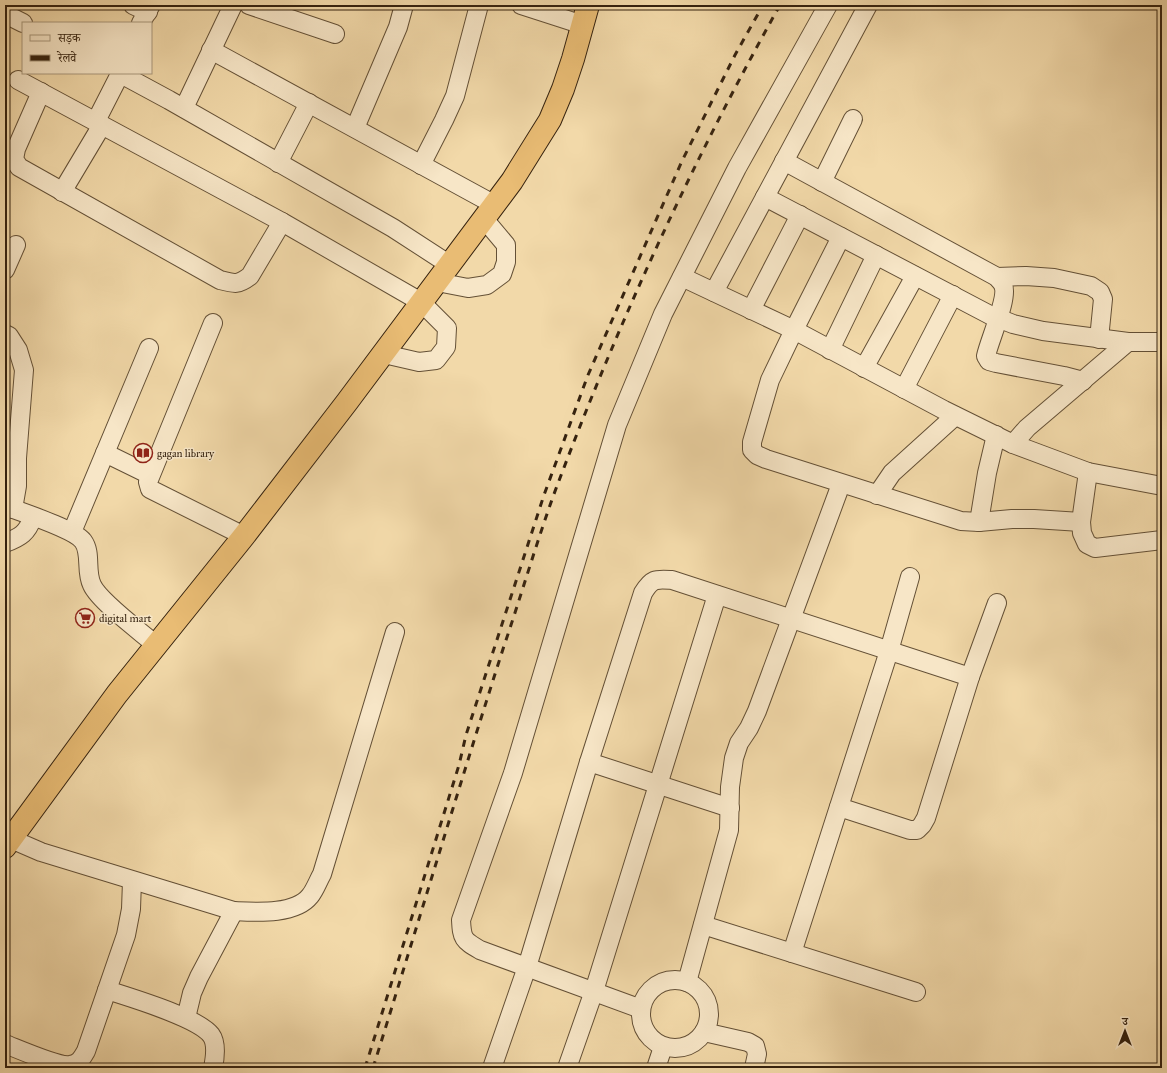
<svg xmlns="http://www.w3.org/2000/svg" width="1167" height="1073" viewBox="0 0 1167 1073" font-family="'IM FELL Great Primer','Noto Serif Devanagari',serif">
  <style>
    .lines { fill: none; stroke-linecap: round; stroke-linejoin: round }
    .minor-casing { stroke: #645036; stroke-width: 20 }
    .highway-casing { stroke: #35220f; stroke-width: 24 }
    .minor { stroke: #f7e6c7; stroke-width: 18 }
    .highway { stroke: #e9bc74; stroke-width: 22 }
    .rail { stroke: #35220f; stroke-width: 3; stroke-dasharray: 7 7; stroke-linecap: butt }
    .labels { text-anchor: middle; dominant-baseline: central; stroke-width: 3; stroke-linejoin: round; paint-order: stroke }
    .poi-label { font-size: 11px; fill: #35220f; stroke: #f7e6c7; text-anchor: start }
  </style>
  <rect width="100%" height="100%" fill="#f2d9a9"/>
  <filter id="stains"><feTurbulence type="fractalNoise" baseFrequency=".005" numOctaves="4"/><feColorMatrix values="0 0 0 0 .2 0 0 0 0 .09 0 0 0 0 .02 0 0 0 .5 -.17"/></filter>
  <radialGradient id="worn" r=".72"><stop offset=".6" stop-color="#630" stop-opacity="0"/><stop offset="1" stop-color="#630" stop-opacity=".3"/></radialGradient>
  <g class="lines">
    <g class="minor-casing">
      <g id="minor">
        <path d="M133,5L148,12"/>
        <path d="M249,5L335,34"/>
        <path d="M521,5L583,25"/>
        <path d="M5,14L23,23"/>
        <path d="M141,23L151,5"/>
        <path d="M211,50L495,205"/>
        <path d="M119,73L169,100L393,228L450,265"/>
        <path d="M18,80L282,222L421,302L447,328L446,347L436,360L419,362L384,354"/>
        <path d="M41,92L16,149L14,159L19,167L220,280C235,284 238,285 250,276L282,222"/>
        <path d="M184,108L233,5"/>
        <path d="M96,121L120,74"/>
        <path d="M355,128L398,27L404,5"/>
        <path d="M784,161L997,277C999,280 1002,282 1003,285C1009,297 989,341 986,356L989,361L996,363L1064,376L1083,381"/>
        <path d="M278,163L309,103"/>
        <path d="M421,165L444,120L455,96L479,5"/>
        <path d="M822,182L853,119"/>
        <path d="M62,192L102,125"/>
        <path d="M765,197L990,315L1013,324L1043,331L1128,342H1162"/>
        <path d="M841,237L794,330L770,380L752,442V450L757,455L766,459L961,521L979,522L1012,519H1034L1081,522"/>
        <path d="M5,270L16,245"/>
        <path d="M682,277L794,330L944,410L1013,444L1088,472L1162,486"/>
        <path d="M997,277L1026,276L1054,278L1091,286L1100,292L1103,299L1099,339"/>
        <path d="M437,282L468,288L487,285L502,274L506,262V245L485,220"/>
        <path d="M714,292L868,5"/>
        <path d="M751,310L800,215"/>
        <path d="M213,323L148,482L150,489L244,536"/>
        <path d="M5,334L9,336L18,350L24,370L17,458V486L13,509"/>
        <path d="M830,350L876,255"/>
        <path d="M864,368L915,276"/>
        <path d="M904,389L953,295"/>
        <path d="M1013,444L1027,428L1128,342"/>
        <path d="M105,453L150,475"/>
        <path d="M1088,472L1081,522L1082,533L1087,544L1095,548L1162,540"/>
        <path d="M877,495L892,473L955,416"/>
        <path d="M5,506C21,512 74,529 83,541C92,553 85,571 92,585C99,601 141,632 156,645"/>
        <path d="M979,522L987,473L996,435"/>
        <path d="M72,532L149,348"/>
        <path d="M5,543C21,537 27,533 33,517"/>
        <path d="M589,762L730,808"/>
        <path d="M839,807L910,830H917L922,825L926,818L970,677L997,603"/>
        <path d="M11,839L41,852L234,911C256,912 295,915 310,896C315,890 318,881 322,874L395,632"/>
        <path d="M703,925L916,992"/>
        <path d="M792,953L889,651L910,577"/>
        <circle cx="675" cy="1014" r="34"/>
        <path d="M687,982L729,830L730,787L734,758L739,743L749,728L757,711L841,484"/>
        <path d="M107,990C131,998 197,1017 211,1035C217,1043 215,1058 213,1068"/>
        <path d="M641,1009L480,950C463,940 462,939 461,920L513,773L617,425L663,314L737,168L828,5"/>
        <path d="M186,1018L192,993L199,977L234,911"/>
        <path d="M704,1032L748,1042L755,1046L757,1054L754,1068"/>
        <path d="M5,1044C18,1049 59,1067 70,1065C79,1064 82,1058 86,1051L126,935L131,909L132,881"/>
        <path d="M492,1068L527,967L589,762L643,593C652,578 656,579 672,580L970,677"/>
        <path d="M567,1068L594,991L717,595"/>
        <path d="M656,1068L663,1047"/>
      </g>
    </g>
    <g class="highway-casing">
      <path id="highway" d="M5,847L117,694L244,536L347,402L512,181L550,120L563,89L573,59L588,5"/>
    </g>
    <use href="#minor" class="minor"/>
    <use href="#highway" class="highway"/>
    <g class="rail">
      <path d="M365,1068L459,765L466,735L544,495L588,375L682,161L735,55L763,5"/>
      <path d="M373,1068C417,927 459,786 504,646C521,596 536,544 554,494C617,325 692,162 780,5"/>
    </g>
  </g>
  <defs>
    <g id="library-ring" transform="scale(1)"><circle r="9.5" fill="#f7e6c7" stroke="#8f2418" stroke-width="1.5"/><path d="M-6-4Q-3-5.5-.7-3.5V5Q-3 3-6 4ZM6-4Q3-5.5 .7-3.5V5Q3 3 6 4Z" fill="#8f2418"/></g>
    <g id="supermarket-ring" transform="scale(1)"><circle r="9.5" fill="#f7e6c7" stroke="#8f2418" stroke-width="1.5"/><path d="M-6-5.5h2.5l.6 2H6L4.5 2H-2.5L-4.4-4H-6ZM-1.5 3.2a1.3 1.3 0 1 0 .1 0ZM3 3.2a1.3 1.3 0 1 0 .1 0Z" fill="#8f2418"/></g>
  </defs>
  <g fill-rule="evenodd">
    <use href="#library-ring" x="143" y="453"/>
    <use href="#supermarket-ring" x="85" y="618"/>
  </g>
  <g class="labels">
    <g class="poi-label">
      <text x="157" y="453">gagan library</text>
      <text x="99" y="618">digital mart</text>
    </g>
  </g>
  <rect width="1167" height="1073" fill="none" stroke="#f2d9a9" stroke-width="20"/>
  <rect x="6" y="6" width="1155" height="1061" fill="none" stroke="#35220f" stroke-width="2"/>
  <rect x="10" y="10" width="1147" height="1053" fill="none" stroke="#35220f"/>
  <rect x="22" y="22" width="130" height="52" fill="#f7e6c7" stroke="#a9987d"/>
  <rect x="30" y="35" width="20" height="6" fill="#f7e6c7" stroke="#a9987d"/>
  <text x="58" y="42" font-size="12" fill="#35220f">सड़क</text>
  <rect x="30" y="55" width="20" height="6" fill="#35220f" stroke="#a9987d"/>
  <text x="58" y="62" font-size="12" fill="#35220f">रेलवे</text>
  <g transform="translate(1125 1031)" stroke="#f7e6c7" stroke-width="3" paint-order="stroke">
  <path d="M0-3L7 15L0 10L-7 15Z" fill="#35220f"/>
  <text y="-6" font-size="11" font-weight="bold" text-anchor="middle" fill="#35220f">उ</text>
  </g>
  <rect width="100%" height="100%" filter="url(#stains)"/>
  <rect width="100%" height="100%" fill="url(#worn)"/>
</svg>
